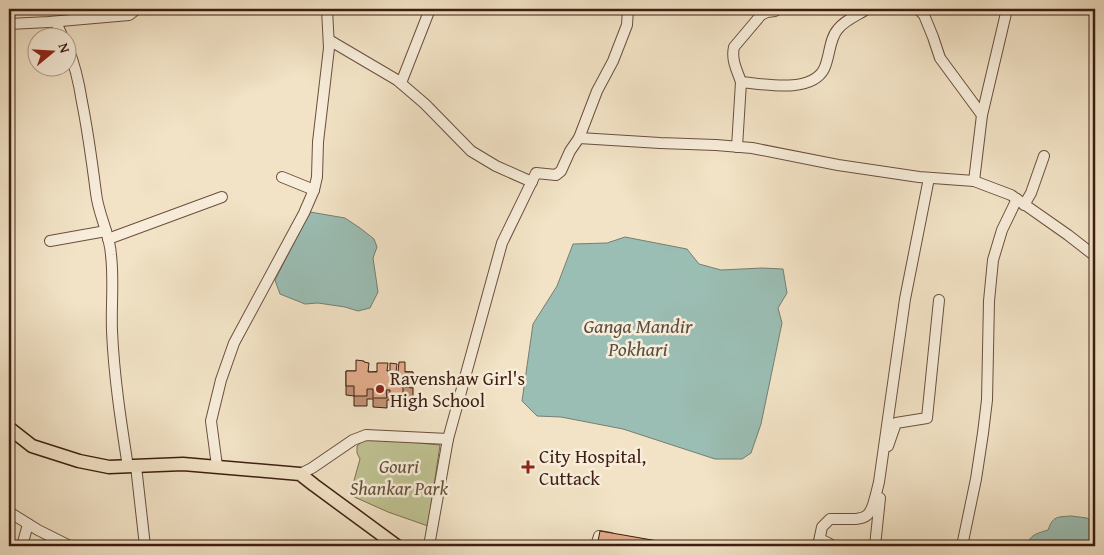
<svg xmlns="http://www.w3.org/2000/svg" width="1104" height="555" viewBox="0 0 1104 555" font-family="'Gentium Book Plus',serif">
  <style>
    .green { fill: #bfc292; stroke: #7e7052 }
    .water { fill: #9bbeb4; stroke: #767e73 }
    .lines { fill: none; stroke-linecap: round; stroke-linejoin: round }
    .minor-casing { stroke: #6b4f3e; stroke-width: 12 }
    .major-casing { stroke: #3e1e11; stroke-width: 15 }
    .minor { stroke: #f7edda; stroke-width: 10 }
    .major { stroke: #f2e3c6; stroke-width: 12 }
    .wall { fill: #c29478; stroke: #3e1e11 }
    .building { fill: #e2ac8c; stroke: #3e1e11 }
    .poi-dot { fill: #8f2418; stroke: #f7edda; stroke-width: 2 }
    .labels { text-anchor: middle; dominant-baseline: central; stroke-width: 5; stroke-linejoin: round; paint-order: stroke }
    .poi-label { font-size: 19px; fill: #3e1e11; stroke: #f7edda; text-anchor: start }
    .park-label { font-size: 19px; font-style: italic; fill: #654f38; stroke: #f7edda }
    .water-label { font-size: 20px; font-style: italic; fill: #5a4e42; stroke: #f7edda }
  </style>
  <rect width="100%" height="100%" fill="#f2e3c6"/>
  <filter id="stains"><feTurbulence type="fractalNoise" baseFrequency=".004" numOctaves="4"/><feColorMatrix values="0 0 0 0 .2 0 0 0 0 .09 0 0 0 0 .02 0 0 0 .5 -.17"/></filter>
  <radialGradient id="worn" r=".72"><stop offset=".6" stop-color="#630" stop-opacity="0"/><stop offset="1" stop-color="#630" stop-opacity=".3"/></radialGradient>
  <path class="green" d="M366,438L440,445L428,526L388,512L350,495L360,459L357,453V446Z"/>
  <g class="water">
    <path d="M310,212L345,218L360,228L374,239L377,247L373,258L378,292L370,308L358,311L345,307L318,303L305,304L280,294L275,280Z"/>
    <path d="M625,237L687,249L699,264L721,270L762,268L783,269L787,293L778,308L782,323L761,424L751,453L742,459H715L623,429L561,417L537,416L522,401L533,324L557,286L573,244L607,243Z"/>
    <path d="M1071,516L1087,518L1095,524V546H1029C1027,535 1039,533 1048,530C1053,516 1057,517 1071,516Z"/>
  </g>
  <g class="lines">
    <g class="minor-casing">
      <g id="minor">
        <path d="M918,9L924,15L933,37L940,58L982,115"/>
        <path d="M56,22L63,38"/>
        <path d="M9,24L49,22L129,15L137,9"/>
        <path d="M329,40L397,80L425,104L471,151L496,166L532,182"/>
        <path d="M68,48C75,65 79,83 82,102C88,132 92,162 96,193C98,214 110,234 111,255C114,280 111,306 112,331C114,377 121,422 128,467"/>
        <path d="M741,82C737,70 731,60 734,47L761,15L767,12L775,11L776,9"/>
        <path d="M401,83L430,9"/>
        <path d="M579,138L660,143L716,145L752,148L838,165L919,177L974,181L1011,195L1068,235L1095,256"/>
        <path d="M737,147L741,82C764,84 811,94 824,69C830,57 829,39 838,29C845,20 858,15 867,9"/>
        <path d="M282,177L314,190"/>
        <path d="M974,181L982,115L1007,9"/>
        <path d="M1024,205L1031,193L1044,156"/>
        <path d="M108,239L222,197"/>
        <path d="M50,241L106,231"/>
        <path d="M888,446L896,423L927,418L939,300"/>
        <path d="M136,466L145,546"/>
        <path d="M217,466L211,421L221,380L234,343L304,213L314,190L317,177L318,142L329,48L327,9"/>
        <path d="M300,474L312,468L353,440L366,435L448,439"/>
        <path d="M9,512L38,530L70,546"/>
        <path d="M820,539L830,544V546"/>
        <path d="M22,546L28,524"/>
        <path d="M429,546L448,439L502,243L536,173L556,175L561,171L570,151L579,138L597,91L613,61L627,25L628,9"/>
        <path d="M596,546L599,536L610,538"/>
        <path d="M818,546L822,527L830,519C871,519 869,523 879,482L905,299L929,178"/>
        <path d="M875,546L880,498"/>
        <path d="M962,546L976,479L983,433L987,400L989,301L993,260L1002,230L1017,199"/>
      </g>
    </g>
    <g class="major-casing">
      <path id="major" d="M9,428L32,446L79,461L109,467L183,464L300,474L314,485L397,546"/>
    </g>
    <use href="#minor" class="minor"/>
    <use href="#major" class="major"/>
  </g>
  <path class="wall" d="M364,362L369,372L388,371L413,372V398L403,397V407L390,406V400H387V408L373,407V399H367V406H354V396L346,395V371H356Z"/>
  <g class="building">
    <path d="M356,360L364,361V362L369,363L368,372H377V363H388L387,371H390V363L397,364L396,372H398L399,362H405V372H413V388L403,387V397H390V390H386L387,398H373V389H367V396H354V386H346V371H356Z"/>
    <path d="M600,531L687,546H597Z"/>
  </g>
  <g class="poi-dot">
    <circle cx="380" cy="389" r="5"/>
    <path d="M525.5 459.5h5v5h5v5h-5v5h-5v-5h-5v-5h5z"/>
  </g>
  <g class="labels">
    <g class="poi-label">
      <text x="390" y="378">Ravenshaw Girl's<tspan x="390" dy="22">High School</tspan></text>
      <text x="539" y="456">City Hospital,<tspan x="539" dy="22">Cuttack</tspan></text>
    </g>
    <g class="park-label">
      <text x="399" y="466">Gouri<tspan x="399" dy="22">Shankar Park</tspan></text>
    </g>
    <g class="water-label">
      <text x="638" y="325">Ganga Mandir<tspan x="638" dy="23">Pokhari</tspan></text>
    </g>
  </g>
  <rect width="1104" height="555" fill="none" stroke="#f2e3c6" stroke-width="30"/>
  <rect x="10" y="10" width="1084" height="535" fill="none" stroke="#3e1e11" stroke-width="2.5"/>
  <rect x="15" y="15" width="1074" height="525" fill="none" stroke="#3e1e11"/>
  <g transform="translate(52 52) rotate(72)"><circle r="24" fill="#f7edda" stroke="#ad9a8a"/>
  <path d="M0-4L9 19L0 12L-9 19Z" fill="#8f2418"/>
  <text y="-8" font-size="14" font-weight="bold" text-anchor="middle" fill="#3e1e11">N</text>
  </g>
  <rect width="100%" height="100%" filter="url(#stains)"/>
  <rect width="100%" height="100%" fill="url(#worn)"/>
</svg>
